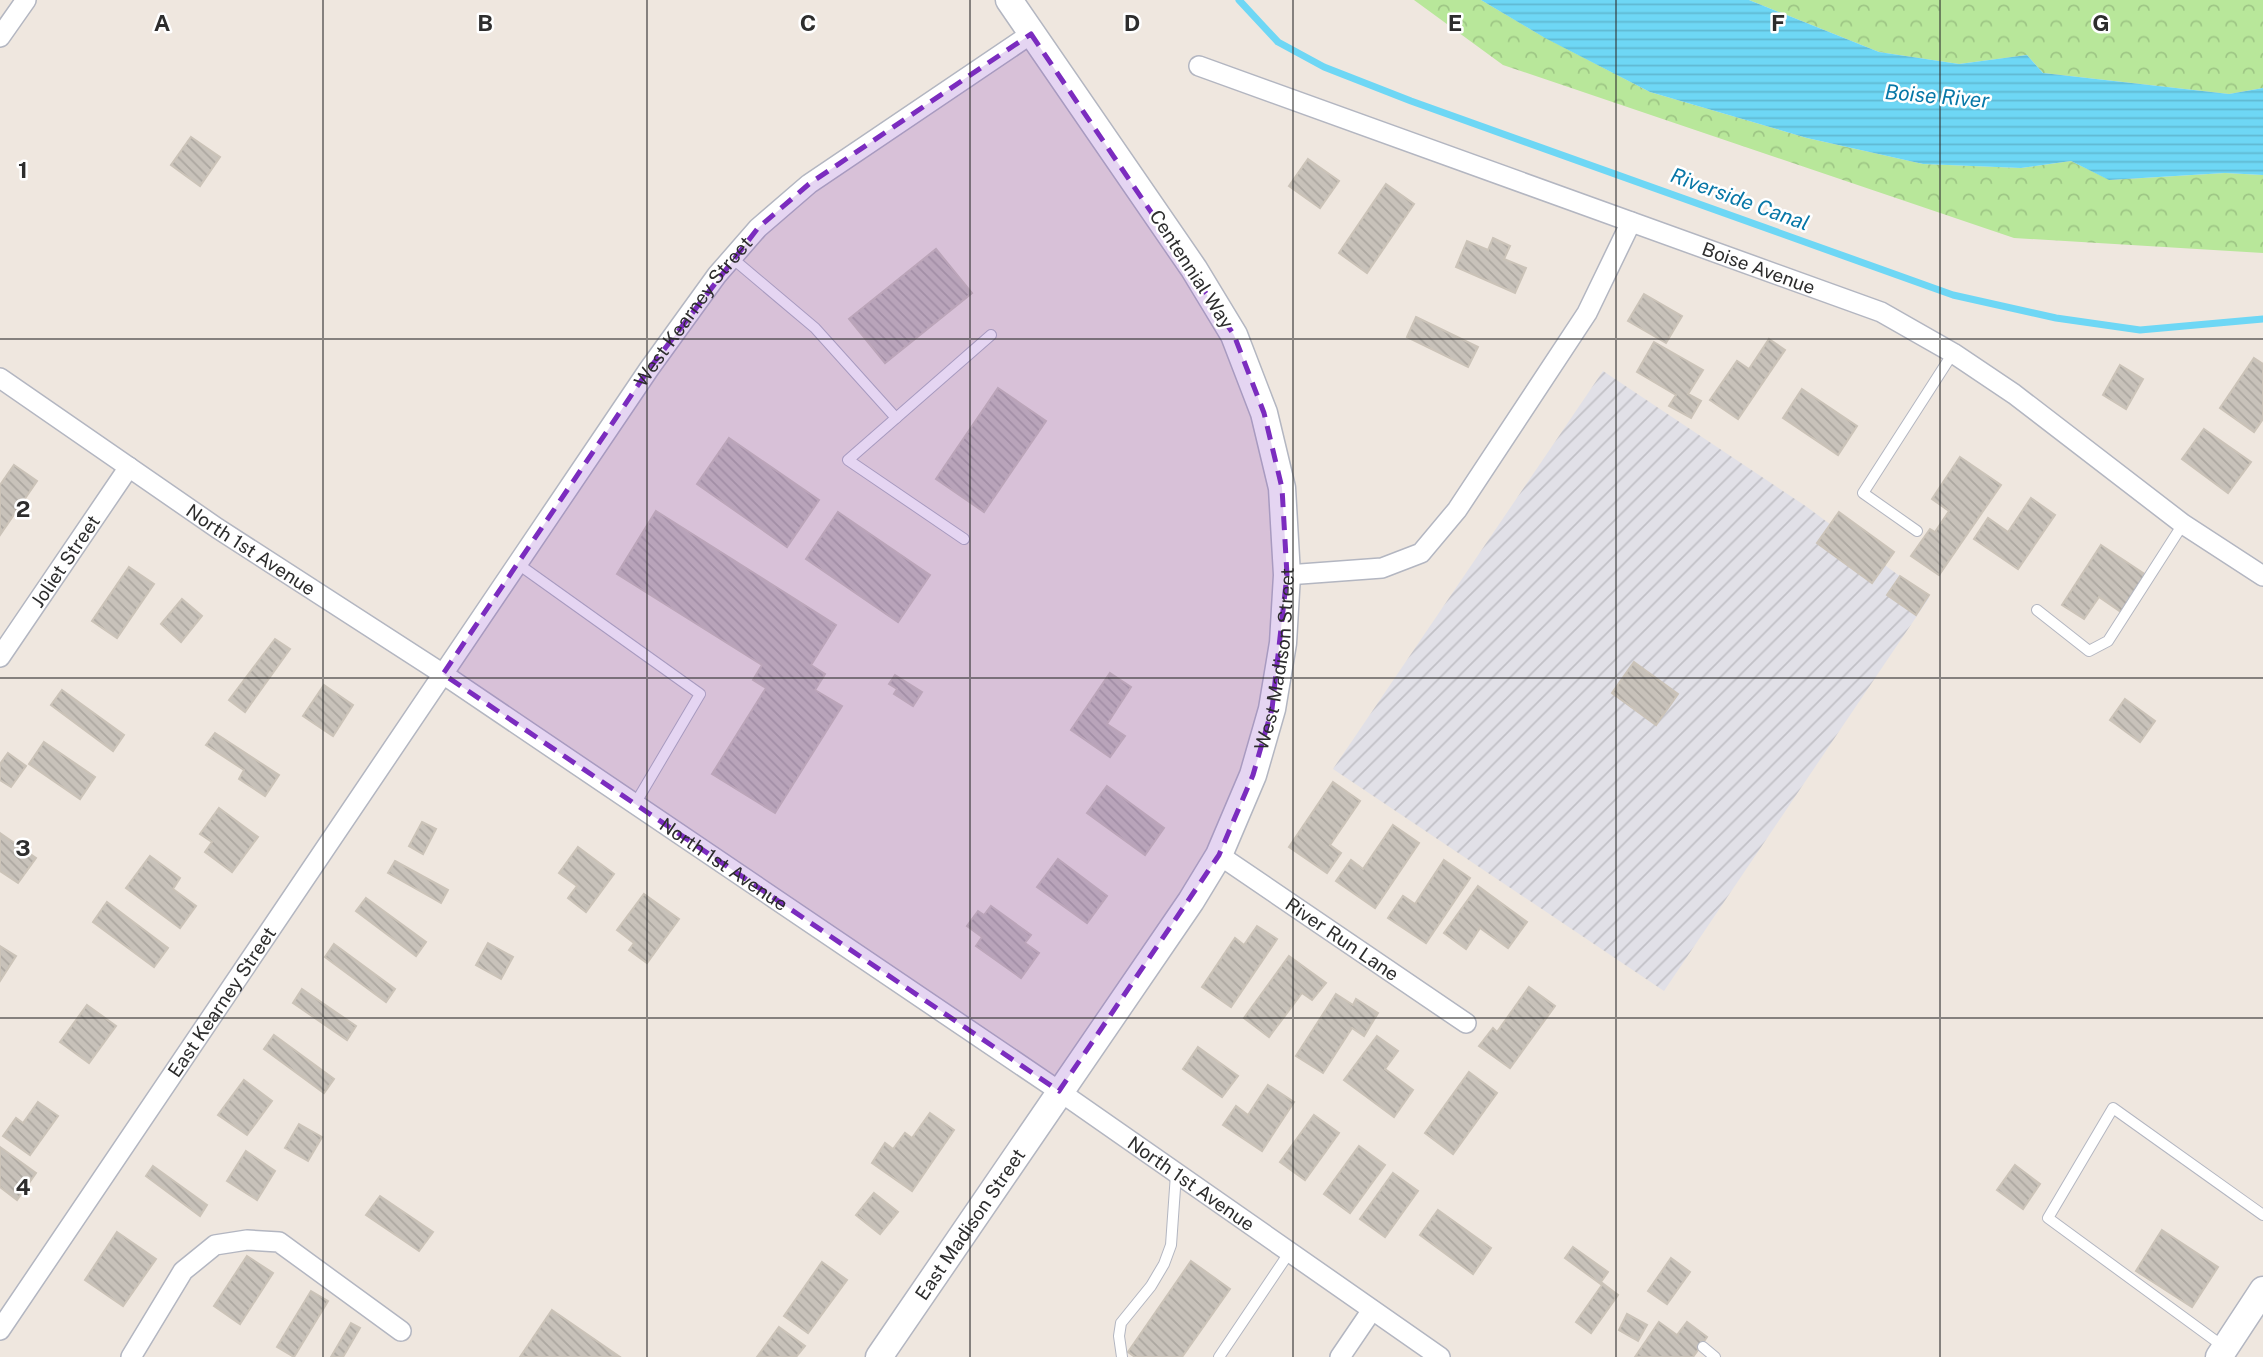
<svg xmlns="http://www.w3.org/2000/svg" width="2263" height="1357" viewBox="0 0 2263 1357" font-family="'Public Sans',sans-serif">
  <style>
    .industrial { fill: url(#industrial-furrows) }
    .forest { fill: url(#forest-crowns) }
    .water { fill: url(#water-rules) }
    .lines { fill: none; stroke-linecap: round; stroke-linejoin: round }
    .stream { stroke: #6ed7f5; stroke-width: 7 }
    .building { fill: url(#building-back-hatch); stroke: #cbc3b8; stroke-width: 2 }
    .lane-casing { stroke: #b3b6c1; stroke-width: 12 }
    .street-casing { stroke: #b3b6c1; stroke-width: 22 }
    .secondary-casing { stroke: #b3b6c1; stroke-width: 29 }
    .lane { stroke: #fff; stroke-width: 10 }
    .street { stroke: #fff; stroke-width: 19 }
    .secondary { stroke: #fff; stroke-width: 26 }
    .marked { fill: #7b2cbf; fill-opacity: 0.2; stroke: #7b2cbf; stroke-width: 5; stroke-dasharray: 14 9; stroke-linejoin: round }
    .grid { fill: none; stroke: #2d2d2d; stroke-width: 2; stroke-opacity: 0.55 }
    .labels { text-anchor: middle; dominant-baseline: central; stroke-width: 5; stroke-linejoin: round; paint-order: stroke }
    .street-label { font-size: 19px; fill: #2d2d2d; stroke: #fff }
    .water-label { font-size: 21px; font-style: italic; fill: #0777a7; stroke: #fff }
    .grid-label { font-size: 23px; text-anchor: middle; font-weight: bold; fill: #2d2d2d; stroke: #fff; stroke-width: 5; stroke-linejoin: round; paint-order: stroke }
  </style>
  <defs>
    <pattern id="industrial-furrows" width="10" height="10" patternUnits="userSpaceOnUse" patternTransform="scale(1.75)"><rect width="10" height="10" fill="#e1e0e7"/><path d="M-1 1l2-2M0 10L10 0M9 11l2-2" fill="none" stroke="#c1c0c6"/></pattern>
    <pattern id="forest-crowns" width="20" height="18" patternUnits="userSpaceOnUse" patternTransform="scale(1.75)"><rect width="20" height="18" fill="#b8e79a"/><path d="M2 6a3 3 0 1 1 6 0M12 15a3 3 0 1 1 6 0" fill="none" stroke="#9ec685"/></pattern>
    <pattern id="water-rules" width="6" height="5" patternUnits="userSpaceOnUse" patternTransform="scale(1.75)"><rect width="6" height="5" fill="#6ed7f5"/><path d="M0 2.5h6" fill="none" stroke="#60b9d2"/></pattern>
    <pattern id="building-back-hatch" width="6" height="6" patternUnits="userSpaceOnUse" patternTransform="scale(1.75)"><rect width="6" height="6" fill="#c8c2ba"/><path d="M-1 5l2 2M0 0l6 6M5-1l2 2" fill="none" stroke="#aca7a0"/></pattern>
  </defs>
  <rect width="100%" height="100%" fill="#efe7df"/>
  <path class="industrial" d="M1603,371L1807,507L1929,598L1664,991L1333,769Z"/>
  <g class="forest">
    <path d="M1414,0H1481L1542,36L1650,92L1807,138L1923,164L2021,168L2071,161L2110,180L2225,173L2263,175V253L2014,238L1503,65Z"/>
    <path d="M1749,0H2263V88L2229,94L2043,73L2027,55L1959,64L1879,52Z"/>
  </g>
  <path class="water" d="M1481,0H1749L1879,52L1959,64L2027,55L2043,73L2229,94L2263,88V175L2225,173L2109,180L2071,161L2021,168L1923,164L1807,138L1650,92L1545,38Z"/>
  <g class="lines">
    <path class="stream" d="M1239,0L1278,42L1324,67L1411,101L1953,295L2056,318L2140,330L2263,319"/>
  </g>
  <g class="building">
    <path d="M191,137L220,157L200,186L171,165Z"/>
    <path d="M1308,159L1339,181L1320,208L1289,186Z"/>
    <path d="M1386,184L1414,204L1367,273L1339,253Z"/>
    <path d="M1493,238L1510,246L1504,259L1526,268L1515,293L1456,267L1467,241L1488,250Z"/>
    <path d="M936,249L972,293L885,363L849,319Z"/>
    <path d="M1644,294L1682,316L1666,343L1628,321Z"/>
    <path d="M1416,317L1478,347L1468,367L1407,337Z"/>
    <path d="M1769,339L1785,350L1738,419L1710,400L1737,361L1749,369Z"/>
    <path d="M1654,342L1703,370L1688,394L1701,401L1691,418L1669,406L1676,395L1637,372Z"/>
    <path d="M2254,358L2263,364V419L2254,432L2220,408Z"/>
    <path d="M2120,365L2143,379L2126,409L2103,395Z"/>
    <path d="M998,388L1046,421L984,512L936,479Z"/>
    <path d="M1802,389L1857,426L1838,455L1783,418Z"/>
    <path d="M2204,429L2251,462L2228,493L2182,459Z"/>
    <path d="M729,438L819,500L787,547L697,484Z"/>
    <path d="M1960,457L2001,485L1939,575L1911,556L1930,529L1935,532L1949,511L1932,499Z"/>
    <path d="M14,465L37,481L0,535V485Z"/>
    <path d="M2031,498L2055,515L2018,569L1974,539L1988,518L2008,532Z"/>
    <path d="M656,511L836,625L811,665L825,674L815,690L842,706L775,813L712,774L766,688L753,680L762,665L617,574Z"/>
    <path d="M838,512L930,575L898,622L806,559Z"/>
    <path d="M1839,512L1894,552L1872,583L1817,543Z"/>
    <path d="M2101,545L2146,575L2121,612L2099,597L2084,619L2062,605Z"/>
    <path d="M129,567L154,584L117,638L92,621Z"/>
    <path d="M1900,576L1929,595L1916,615L1887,595Z"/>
    <path d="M182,599L202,616L181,642L161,624Z"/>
    <path d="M275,639L290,649L245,712L229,700Z"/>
    <path d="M1634,662L1678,694L1656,725L1612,693Z"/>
    <path d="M1110,673L1131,687L1107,724L1125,736L1110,757L1071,730Z"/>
    <path d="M895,675L922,692L913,706L894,694L897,689L889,684Z"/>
    <path d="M324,685L353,705L333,736L303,716Z"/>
    <path d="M62,690L124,735L113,751L51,705Z"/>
    <path d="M2125,699L2155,721L2140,742L2110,720Z"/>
    <path d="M215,733L279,775L265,796L239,779L244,770L206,745Z"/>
    <path d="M44,742L95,777L80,799L29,764Z"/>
    <path d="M8,753L26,766L11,787L0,780V764Z"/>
    <path d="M1333,782L1360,801L1330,845L1341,853L1327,873L1289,847Z"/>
    <path d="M1107,786L1164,828L1145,855L1087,813Z"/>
    <path d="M219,808L258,837L232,872L205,852L212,842L200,834Z"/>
    <path d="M422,822L436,829L423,854L409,846Z"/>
    <path d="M1393,825L1419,843L1375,908L1336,881L1351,860L1363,869Z"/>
    <path d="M0,833L36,858L18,883L0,871Z"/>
    <path d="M578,847L614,874L586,912L568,898L577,886L559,873Z"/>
    <path d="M150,856L180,878L173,889L196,906L180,928L126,888Z"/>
    <path d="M1058,859L1107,896L1087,923L1037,887Z"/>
    <path d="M1444,860L1470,878L1426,943L1388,918L1403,896L1415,904Z"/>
    <path d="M395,861L448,890L441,903L388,873Z"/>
    <path d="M1478,886L1527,922L1508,948L1480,928L1466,949L1444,933Z"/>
    <path d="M644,894L679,919L647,963L629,950L634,943L617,930Z"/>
    <path d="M366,898L426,942L416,956L356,911Z"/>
    <path d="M107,902L168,948L154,967L93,922Z"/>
    <path d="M991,906L1031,935L1025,943L1039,953L1021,978L976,946L982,937L967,926L978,911L984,915Z"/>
    <path d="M1257,926L1277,939L1231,1007L1202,987L1235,938L1244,945Z"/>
    <path d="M488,943L513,957L501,979L476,965Z"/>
    <path d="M334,944L395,989L386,1002L325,957Z"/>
    <path d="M0,946L16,956L0,981Z"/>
    <path d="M1289,956L1326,983L1312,1000L1302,993L1269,1037L1244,1018Z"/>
    <path d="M1529,987L1555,1006L1510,1068L1479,1046L1493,1028L1497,1032Z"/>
    <path d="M302,989L356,1026L347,1040L293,1003Z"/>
    <path d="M1336,994L1353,1005L1356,999L1378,1013L1364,1036L1352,1028L1323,1073L1296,1056Z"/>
    <path d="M87,1005L116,1026L89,1063L60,1042Z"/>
    <path d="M274,1035L334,1079L324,1093L264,1049Z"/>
    <path d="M1377,1036L1398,1051L1385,1069L1413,1090L1394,1117L1344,1080Z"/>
    <path d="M1198,1047L1238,1076L1222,1097L1183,1069Z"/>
    <path d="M1469,1072L1497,1093L1453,1154L1425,1133Z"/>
    <path d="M244,1080L272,1101L247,1135L218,1115Z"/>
    <path d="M1268,1085L1294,1102L1262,1151L1223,1125L1236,1106L1248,1115Z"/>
    <path d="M38,1102L58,1116L30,1155L3,1136L16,1118L23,1123Z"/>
    <path d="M930,1113L954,1130L912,1191L872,1163L885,1143L893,1149L905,1133L912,1138Z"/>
    <path d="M1314,1115L1339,1133L1305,1180L1280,1162Z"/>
    <path d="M299,1124L322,1137L308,1161L285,1148Z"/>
    <path d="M1359,1146L1385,1165L1350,1213L1324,1194Z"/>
    <path d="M0,1147L36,1173L17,1200L0,1187Z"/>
    <path d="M246,1151L275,1171L257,1200L227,1181Z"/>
    <path d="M2015,1165L2040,1184L2023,1209L1997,1190Z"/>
    <path d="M153,1166L207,1205L200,1216L146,1176Z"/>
    <path d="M1393,1173L1418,1191L1385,1237L1360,1219Z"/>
    <path d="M874,1193L898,1212L880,1234L856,1215Z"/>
    <path d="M380,1196L433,1232L419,1251L366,1215Z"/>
    <path d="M1438,1210L1491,1248L1473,1274L1420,1235Z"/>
    <path d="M2162,1230L2218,1267L2192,1307L2136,1271Z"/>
    <path d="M117,1232L156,1259L123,1306L85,1280Z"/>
    <path d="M1573,1247L1608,1272L1601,1282L1618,1295L1591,1333L1576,1322L1602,1285L1565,1258Z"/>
    <path d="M247,1256L273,1273L240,1324L214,1306Z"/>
    <path d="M1671,1258L1690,1272L1667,1304L1648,1291Z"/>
    <path d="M1191,1261L1230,1289L1182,1357H1135L1128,1352Z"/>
    <path d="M822,1262L847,1280L808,1333L784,1316Z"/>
    <path d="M311,1291L328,1301L294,1357L277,1347Z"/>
    <path d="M552,1310L620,1357H520Z"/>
    <path d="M1627,1314L1647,1325L1638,1341L1619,1330Z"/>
    <path d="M1659,1322L1677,1335L1687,1322L1707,1337L1693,1357H1635Z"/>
    <path d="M351,1323L360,1328L343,1357H331Z"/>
    <path d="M779,1327L805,1346L796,1357H757Z"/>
  </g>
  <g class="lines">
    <g class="lane-casing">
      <g id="lane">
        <path d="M732,258L815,328L896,418"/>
        <path d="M1917,531L1863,493L1953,353"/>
        <path d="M964,539L848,460L991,335"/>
        <path d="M518,564L700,694L635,804"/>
        <path d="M2037,610L2089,651L2108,641L2183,524"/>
        <path d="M1703,1347L1715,1357"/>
        <path d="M2224,1347L2048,1218L2113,1108L2263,1215"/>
        <path d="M1122,1357L1119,1336L1121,1323L1151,1286L1164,1264L1171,1245L1176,1174"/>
        <path d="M1219,1357L1289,1253"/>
      </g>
    </g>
    <g class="street-casing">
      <g id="street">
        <path d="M0,37L26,0"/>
        <path id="s1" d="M1199,66L1881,312L1953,353L2014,394L2183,524L2263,576"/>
        <path id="s2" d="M0,378L217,528L443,674L1059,1091L1440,1357"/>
        <path d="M1287,575L1382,568L1421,553L1457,510L1587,313L1631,222"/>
        <path id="s3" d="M0,657L129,467"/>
        <path id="s4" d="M1219,855L1466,1023"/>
        <path id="s5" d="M0,1330L649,369L717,275L758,228L809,184L1031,34"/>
        <path d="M131,1357L183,1271L215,1245L247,1240L279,1242L401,1331"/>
        <path d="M1340,1357L1372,1310"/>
      </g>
    </g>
    <g class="secondary-casing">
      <g id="secondary">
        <path id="s6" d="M879,1357L1191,901L1219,855L1253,775L1272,709L1283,643L1287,575L1282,488L1264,413L1234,335L1194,269L1009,0"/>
        <path d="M2219,1357L2263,1290"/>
      </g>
    </g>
    <use href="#lane" class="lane"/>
    <use href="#street" class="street"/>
    <use href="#secondary" class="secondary"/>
  </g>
  <path class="marked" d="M1031,34L1234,335L1264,413L1282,488L1287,575L1272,709L1253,775L1219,855L1059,1091L443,674L649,369L758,228L809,184Z"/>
  <path class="grid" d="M323,0V1357M647,0V1357M970,0V1357M1293,0V1357M1616,0V1357M1940,0V1357M0,339H2263M0,678H2263M0,1018H2263"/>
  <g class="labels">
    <g class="street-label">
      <text stroke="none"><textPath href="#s1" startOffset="595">Boise Avenue</textPath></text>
      <text transform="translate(1192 269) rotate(57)">Centennial Way</text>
      <text stroke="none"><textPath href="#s5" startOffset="1232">West Kearney Street</textPath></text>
      <text stroke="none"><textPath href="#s2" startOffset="304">North 1st Avenue</textPath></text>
      <text stroke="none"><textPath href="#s3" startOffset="116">Joliet Street</textPath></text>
      <text stroke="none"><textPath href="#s6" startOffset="812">West Madison Street</textPath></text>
      <text stroke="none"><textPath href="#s2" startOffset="872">North 1st Avenue</textPath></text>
      <text stroke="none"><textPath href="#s4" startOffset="149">River Run Lane</textPath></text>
      <text stroke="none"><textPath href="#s5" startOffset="396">East Kearney Street</textPath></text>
      <text stroke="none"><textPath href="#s2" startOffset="1438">North 1st Avenue</textPath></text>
      <text stroke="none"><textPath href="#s6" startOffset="161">East Madison Street</textPath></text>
    </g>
    <g class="water-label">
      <text transform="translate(1937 96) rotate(5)">Boise River</text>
      <text transform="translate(1740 199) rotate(20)">Riverside Canal</text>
    </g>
  </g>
  <g class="grid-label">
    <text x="162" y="31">A</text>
    <text x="485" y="31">B</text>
    <text x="808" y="31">C</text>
    <text x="1132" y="31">D</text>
    <text x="1455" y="31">E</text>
    <text x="1778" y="31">F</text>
    <text x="2101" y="31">G</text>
    <text x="23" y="178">1</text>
    <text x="23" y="517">2</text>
    <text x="23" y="856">3</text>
    <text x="23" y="1195">4</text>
  </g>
</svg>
